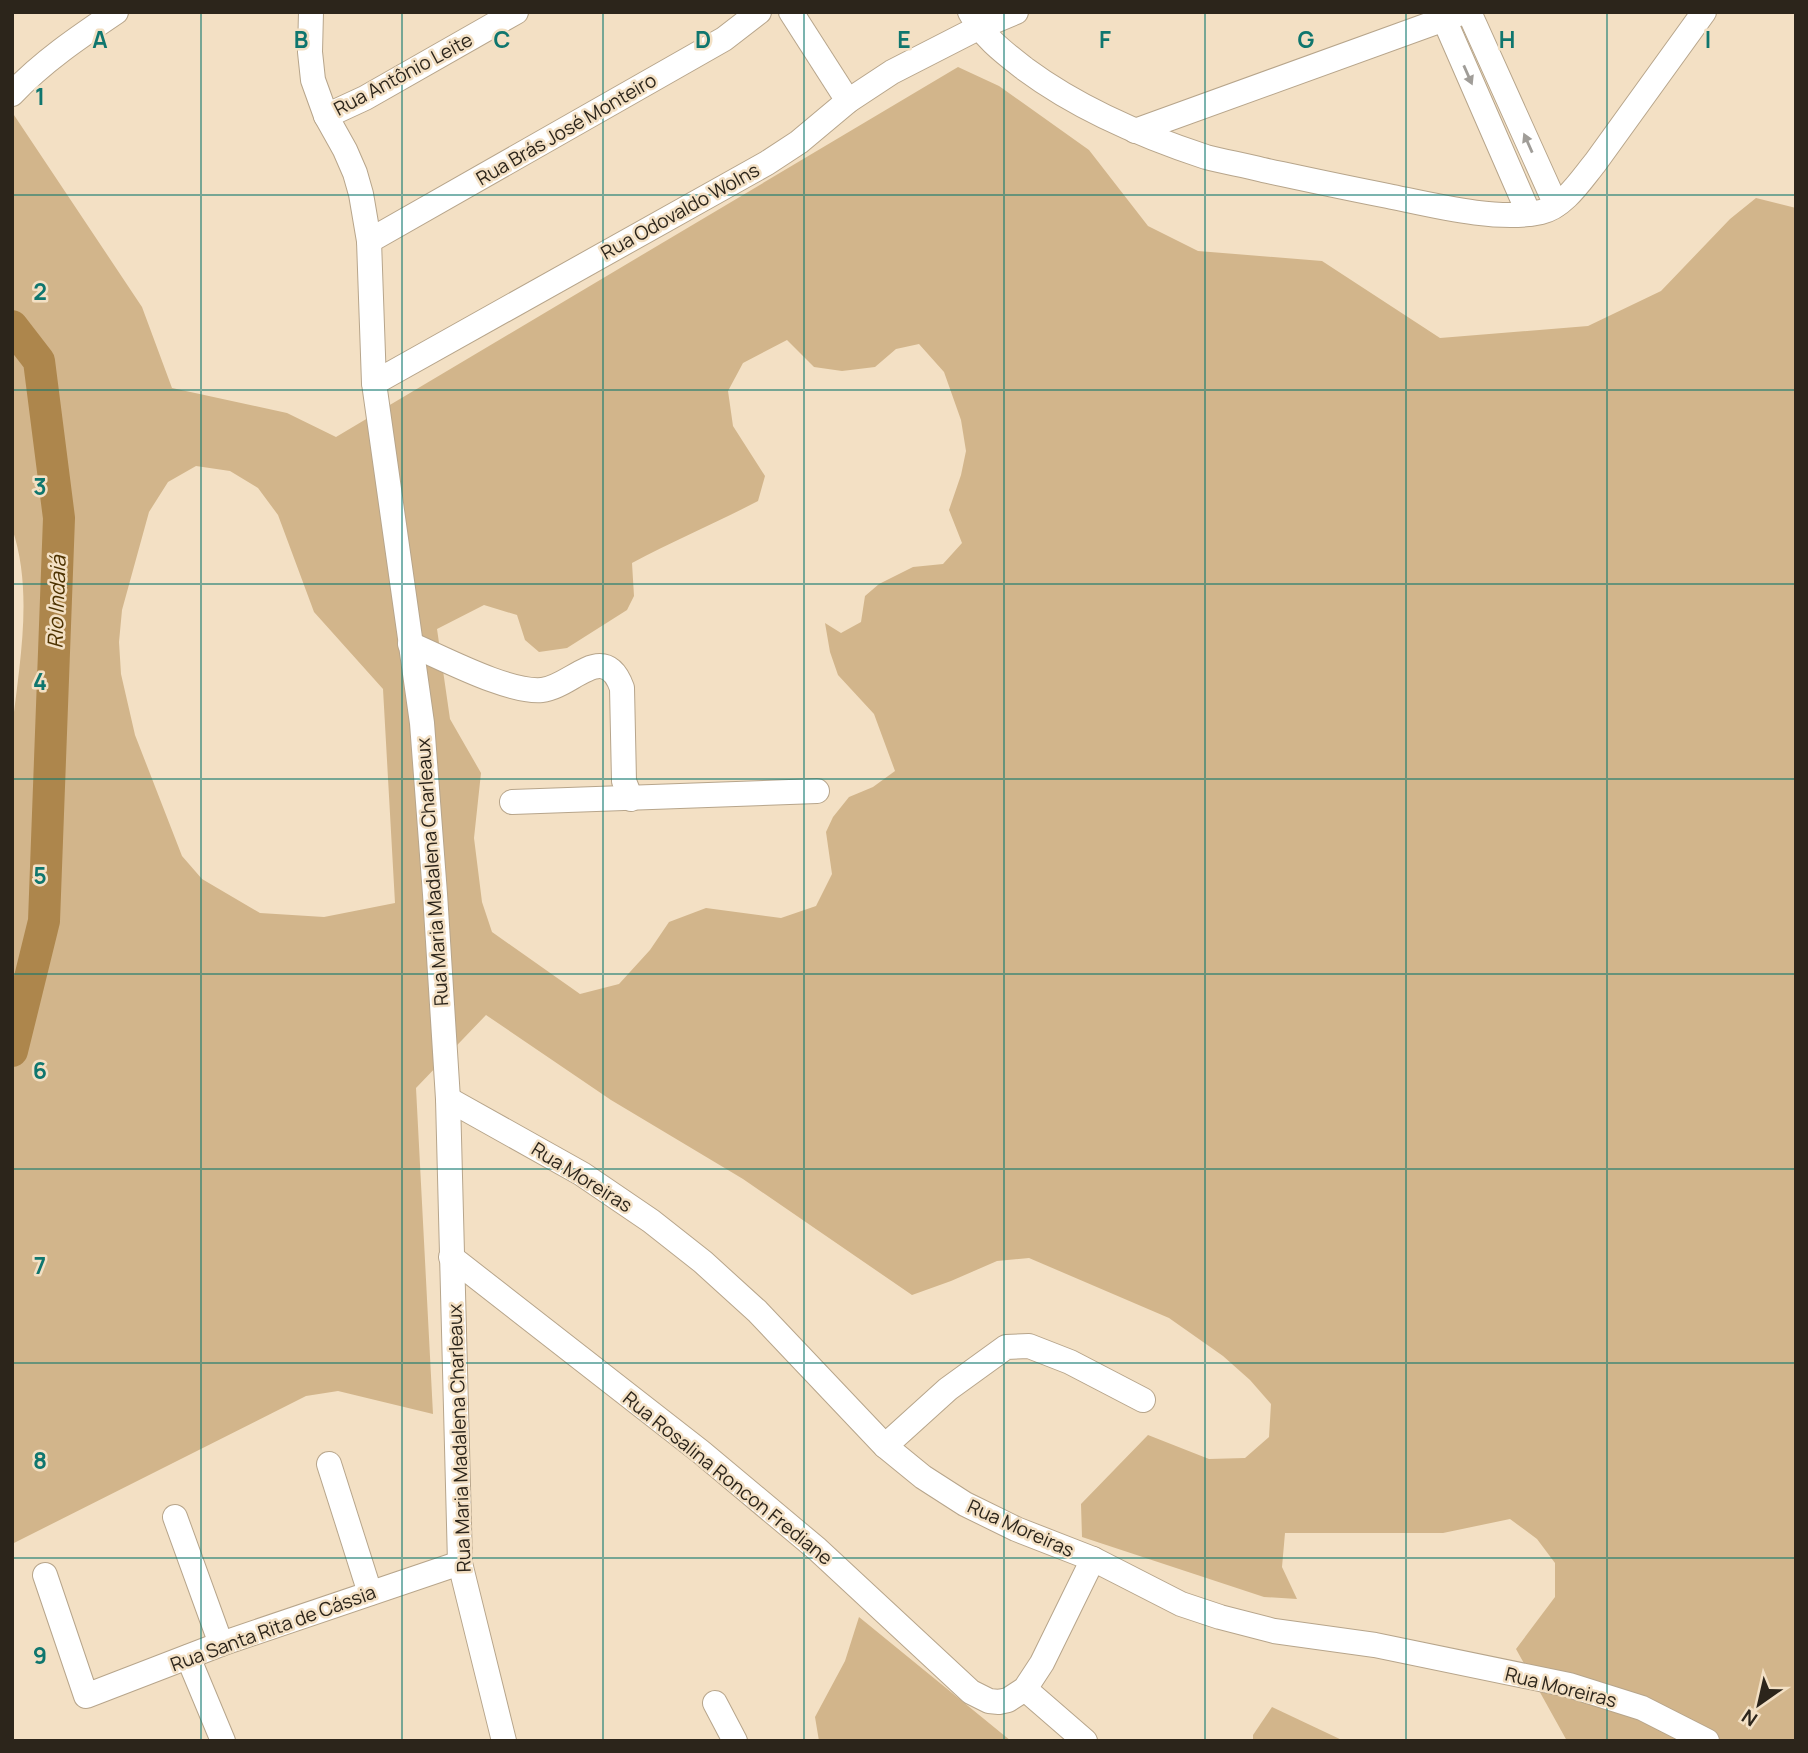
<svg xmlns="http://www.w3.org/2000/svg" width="1808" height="1753" viewBox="0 0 1808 1753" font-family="Manrope,sans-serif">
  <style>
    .green { fill: #d2b58b; fill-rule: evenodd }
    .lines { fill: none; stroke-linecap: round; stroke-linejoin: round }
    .river { stroke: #ad864c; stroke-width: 32 }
    .minor-casing { stroke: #b7a58b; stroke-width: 26 }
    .minor { stroke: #fff; stroke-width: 24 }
    .oneway { fill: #a09d98 }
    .grid { fill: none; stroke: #0f766e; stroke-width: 2; stroke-opacity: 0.55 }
    .labels { text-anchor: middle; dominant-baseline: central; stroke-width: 5; stroke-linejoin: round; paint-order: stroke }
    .street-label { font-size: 19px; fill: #2c251b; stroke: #f3e0c4 }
    .water-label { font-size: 21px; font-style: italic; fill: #4d3200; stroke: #f3e0c4 }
    .grid-label { font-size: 23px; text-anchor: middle; font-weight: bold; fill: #0f766e; stroke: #f3e0c4; stroke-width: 5; stroke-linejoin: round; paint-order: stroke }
  </style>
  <rect width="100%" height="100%" fill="#f3e0c4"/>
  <g class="green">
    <path d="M958,67L999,86L1089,150L1148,226L1198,251L1322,261L1440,338L1588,326L1661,291L1730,219L1756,198L1796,208V1741H1567L1516,1649L1555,1597V1563L1537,1539L1510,1519L1443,1533H1285L1282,1567L1297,1599L1264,1597L1082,1537L1081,1504L1148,1435L1209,1459L1245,1458L1269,1437L1271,1404L1250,1380L1223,1356L1169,1318L1029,1258L997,1261L951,1281L912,1295L743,1179L611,1100L486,1015L416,1088L433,1414L338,1391L306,1396L12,1544V730C19,664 34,593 12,528V112L142,307L172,388L287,413L336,437ZM787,340L814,367L842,371L875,367L896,349L919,344L944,372L961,420L966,451L961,475L949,510L962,543L943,564L913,567L879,584L865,596L861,622L841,633L825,623L830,652L838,675L874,714L895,771L873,787L849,797L833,817L826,832L832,874L816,906L781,918L706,908L669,922L650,950L619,984L580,994L492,932L482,902L474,838L481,773L450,719L437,629L484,605L517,615L525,640L539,652L567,648L627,610L634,596L632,563C673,541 716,523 758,501L765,476L733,426L728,391L743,363ZM196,466L230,471L258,488L278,515L314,612L383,689L395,903L324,917L260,913L202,879L182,856L135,735L121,674L119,642L122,610L149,512L168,482Z"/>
    <path d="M859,1617L1011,1741H819L815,1717L845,1661Z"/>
    <path d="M1272,1707L1344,1741H1253V1735Z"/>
  </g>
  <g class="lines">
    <path class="river" d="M12,326L39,361L59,518L44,921L12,1051"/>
    <g class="minor-casing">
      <g id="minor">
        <path d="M311,12L310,52L313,80L326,116L345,150L355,173L361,194L369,241L374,383L422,723L435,894L448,1099L460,1563L504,1741"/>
        <path d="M791,12L848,101"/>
        <path d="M970,12C983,37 1003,52 1025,69C1079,109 1142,136 1206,157C1225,162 1244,165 1263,170C1305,179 1346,188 1388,196C1432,205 1498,222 1541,212C1564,207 1581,180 1595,163L1704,12"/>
        <path d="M1441,12L1529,214"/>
        <path d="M1469,12L1556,205"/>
        <path d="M12,94C42,62 79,37 116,12"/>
        <path d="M326,116L365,98L516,12"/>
        <path d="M1135,131L1464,12"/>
        <path d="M369,241L724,39L759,12"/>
        <path d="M374,383L767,163L799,142L848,101L892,72L978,28L1016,12"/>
        <path d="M410,644C443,658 508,693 542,690C572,687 604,639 622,688L624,781L631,799"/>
        <path d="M512,802L817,791"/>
        <path d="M448,1099L582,1174L651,1221L703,1262L757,1311L885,1446L923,1477L965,1504L1016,1529L1093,1559L1181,1604L1220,1617L1274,1631L1375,1645L1569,1685L1642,1708L1707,1741"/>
        <path d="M451,1257L701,1452L817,1549L971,1692L989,1701L999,1702L1008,1700L1025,1689L1042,1663L1093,1559"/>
        <path d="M885,1446L948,1389L1006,1347L1029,1346L1070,1362L1143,1400"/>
        <path d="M329,1464L370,1593"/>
        <path d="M175,1517L221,1644"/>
        <path d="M45,1575L86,1696L221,1644L460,1563"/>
        <path d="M188,1657L223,1741"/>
        <path d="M1025,1689L1085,1741"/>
        <path d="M715,1703L735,1741"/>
      </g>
    </g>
    <use href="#minor" class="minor"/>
  </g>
  <defs><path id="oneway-solid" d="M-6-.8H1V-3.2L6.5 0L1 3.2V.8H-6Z" transform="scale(1.75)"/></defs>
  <g class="oneway">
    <use href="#oneway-solid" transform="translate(1468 75) rotate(66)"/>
    <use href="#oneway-solid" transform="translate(1528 143) rotate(-114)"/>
  </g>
  <path class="grid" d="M201,12V1741M402,12V1741M603,12V1741M804,12V1741M1004,12V1741M1205,12V1741M1406,12V1741M1607,12V1741M12,195H1796M12,390H1796M12,584H1796M12,779H1796M12,974H1796M12,1169H1796M12,1363H1796M12,1558H1796"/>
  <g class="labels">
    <g class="street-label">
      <text transform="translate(403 74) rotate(-28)">Rua Antônio Leite</text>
      <text transform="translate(566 129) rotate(-30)">Rua Brás José Monteiro</text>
      <text transform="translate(680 211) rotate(-29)">Rua Odovaldo Wolns</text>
      <text transform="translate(432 872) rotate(-94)">Rua Maria Madalena Charleaux</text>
      <text transform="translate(582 1177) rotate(32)">Rua Moreiras</text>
      <text transform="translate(459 1438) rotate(-92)">Rua Maria Madalena Charleaux</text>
      <text transform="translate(728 1478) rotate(39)">Rua Rosalina Roncon Frediane</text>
      <text transform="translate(1021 1528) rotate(24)">Rua Moreiras</text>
      <text transform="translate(273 1628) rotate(-20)">Rua Santa Rita de Cássia</text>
      <text transform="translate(1561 1687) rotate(14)">Rua Moreiras</text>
    </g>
    <g class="water-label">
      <text transform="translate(56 602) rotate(-88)">Rio Indaiá</text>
    </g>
  </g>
  <g class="grid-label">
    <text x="100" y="48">A</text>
    <text x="301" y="48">B</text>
    <text x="502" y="48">C</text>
    <text x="703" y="48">D</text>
    <text x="904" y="48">E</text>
    <text x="1105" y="48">F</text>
    <text x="1306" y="48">G</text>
    <text x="1507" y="48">H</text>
    <text x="1708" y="48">I</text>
    <text x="40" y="105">1</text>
    <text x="40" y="300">2</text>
    <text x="40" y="495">3</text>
    <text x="40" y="690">4</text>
    <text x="40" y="884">5</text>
    <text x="40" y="1079">6</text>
    <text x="40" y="1274">7</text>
    <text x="40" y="1469">8</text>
    <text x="40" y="1664">9</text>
  </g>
  <rect width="1808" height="1753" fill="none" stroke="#2c251b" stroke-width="28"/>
  <g transform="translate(1759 1704) rotate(214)" stroke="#f3e0c4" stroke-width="5" paint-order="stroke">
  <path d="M0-5L12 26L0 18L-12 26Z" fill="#2c251b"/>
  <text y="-10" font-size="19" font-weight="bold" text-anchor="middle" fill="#2c251b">N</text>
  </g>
</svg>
